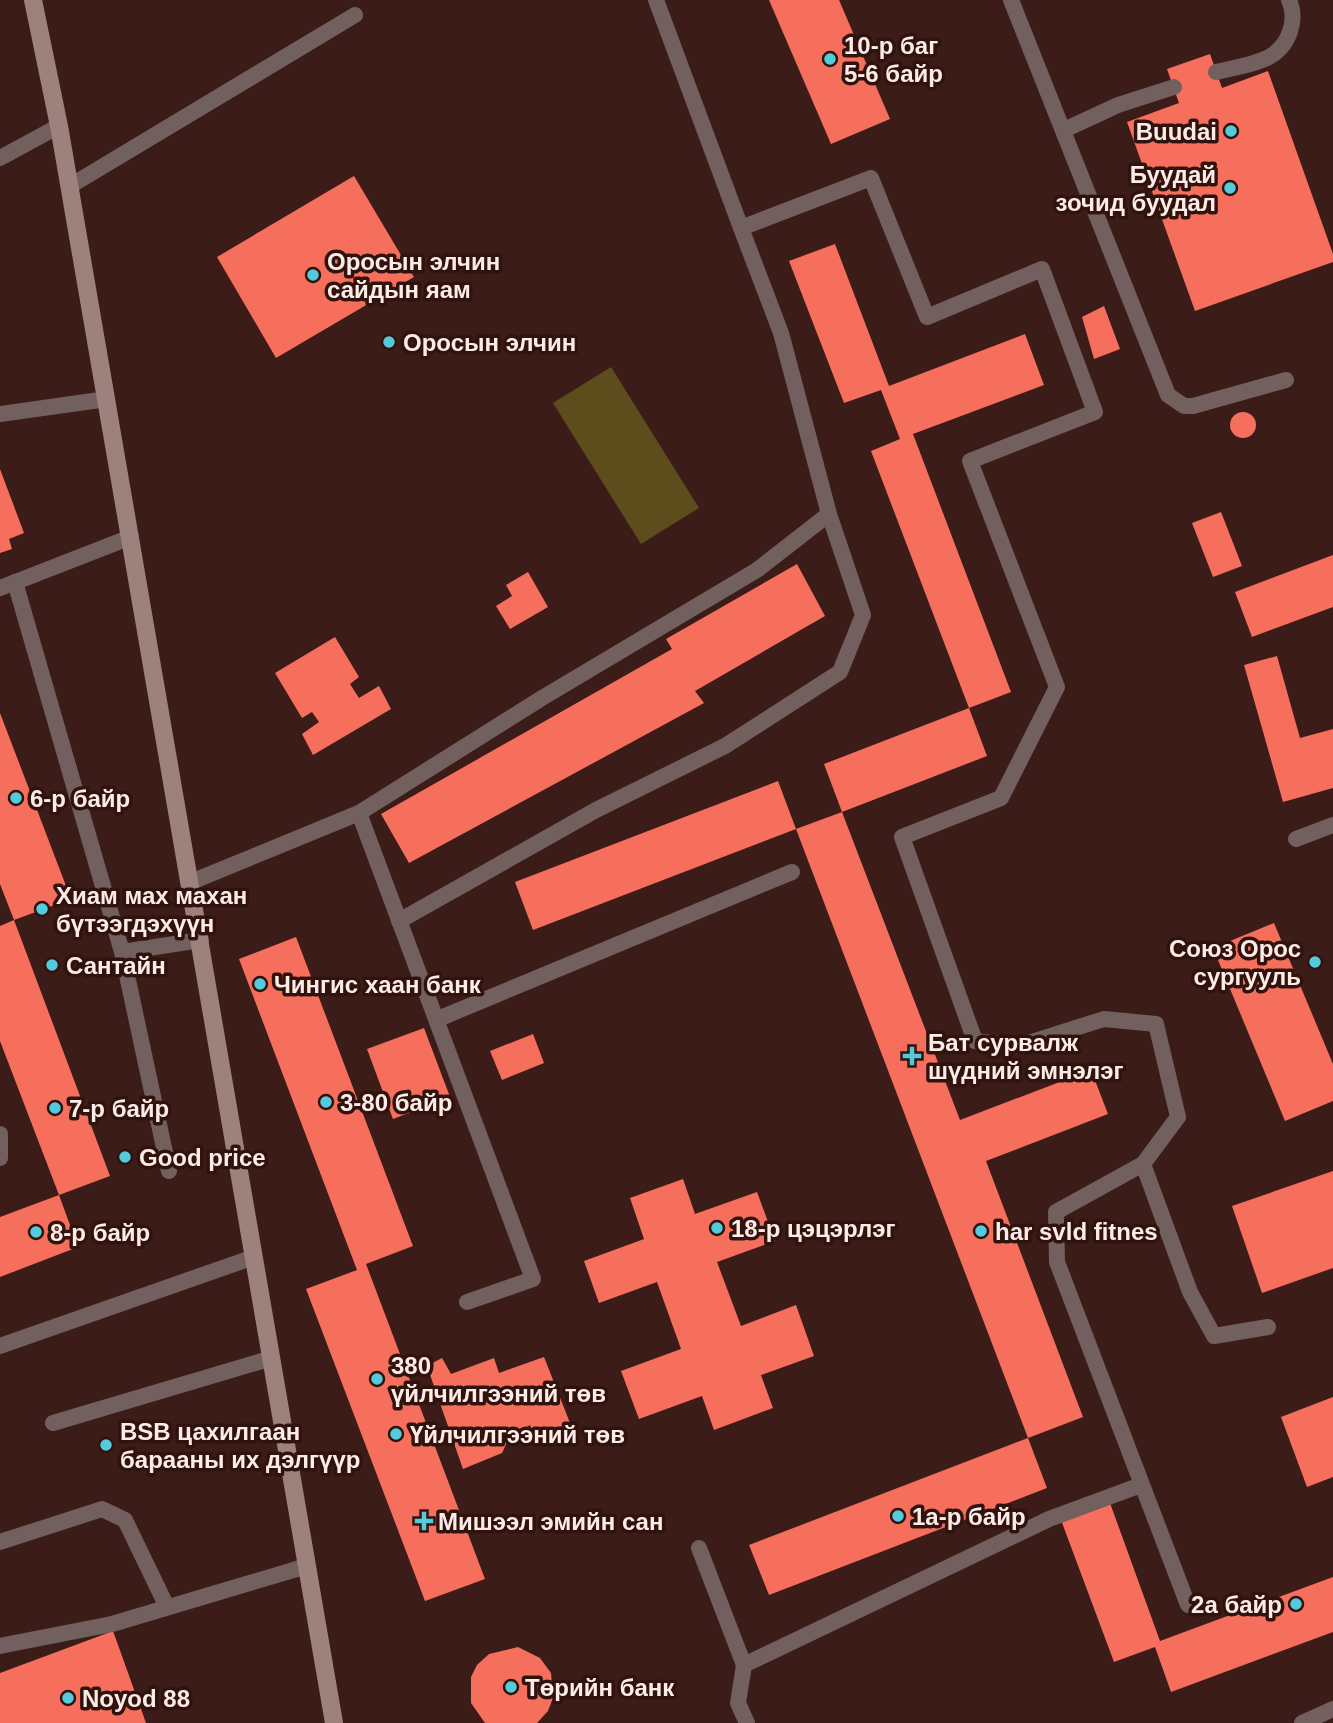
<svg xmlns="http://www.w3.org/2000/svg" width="1333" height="1723" viewBox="0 0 1333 1723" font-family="Helvetica,sans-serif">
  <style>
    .green { fill: #5e4d1c }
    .building { fill: #f66f5d }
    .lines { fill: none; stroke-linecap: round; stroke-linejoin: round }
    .lane { stroke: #71605d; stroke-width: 16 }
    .secondary { stroke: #9c817c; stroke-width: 18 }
    .poi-dot { fill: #54cadd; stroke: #31130e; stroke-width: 2.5 }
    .labels { text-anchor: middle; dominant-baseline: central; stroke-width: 7; stroke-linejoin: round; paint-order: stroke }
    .poi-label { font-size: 24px; font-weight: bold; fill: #fdebe7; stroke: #31130e; text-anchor: start }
  </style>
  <rect width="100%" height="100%" fill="#3c1c18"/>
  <path class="green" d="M611,367L699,508L641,544L553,403Z"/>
  <g class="building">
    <path d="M769,0H839L890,119L831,144Z"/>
    <path d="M1210,54L1222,88L1268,71L1333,254V262L1195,311L1127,122L1179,103L1167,69Z"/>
    <path d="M354,176L414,277L276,358L217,257Z"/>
    <path d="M835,244L889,386L1025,334L1044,385L913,434L1011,692L969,708L871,451L900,439L881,390L844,403L789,261Z"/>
    <path d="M1104,306L1120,349L1094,359L1082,317Z"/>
    <circle cx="1243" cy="425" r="13"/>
    <path d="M0,469L24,533L9,539L12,549L0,553Z"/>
    <path d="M1221,512L1242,566L1213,577L1192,523Z"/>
    <path d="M1333,555V607L1252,637L1235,592Z"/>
    <path d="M797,564L825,616L695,691L704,703L409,863L381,814L672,649L666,639Z"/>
    <path d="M528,572L548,607L510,629L496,606L512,596L506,585Z"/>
    <path d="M335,637L359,677L350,684L359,698L379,686L391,709L313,755L302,734L319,722L312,712L302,718L275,673Z"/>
    <path d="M1277,656L1300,738L1333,729V788L1283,802L1244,665Z"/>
    <path d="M969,708L987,756L842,812L960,1120L1091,1070L1108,1114L986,1161L1083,1417L1028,1438L796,829L842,812L824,764Z"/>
    <path d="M0,713L71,899L14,920L0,884Z"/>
    <path d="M778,781L796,829L533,930L515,882Z"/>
    <path d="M14,920L110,1176L59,1195L0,1041V926Z"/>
    <path d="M1274,923L1333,1064V1101L1285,1121L1213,948Z"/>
    <path d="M296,937L413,1246L366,1264L485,1579L425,1601L306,1289L357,1270L239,959Z"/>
    <path d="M424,1028L450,1097L393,1119L367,1049Z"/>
    <path d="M533,1034L544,1063L502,1080L490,1051Z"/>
    <path d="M1333,1171V1268L1262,1293L1232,1206Z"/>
    <path d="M683,1179L695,1214L757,1192L775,1241L717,1262L741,1326L796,1305L814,1356L761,1375L773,1408L714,1430L702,1396L639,1419L621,1371L681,1349L657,1282L599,1303L584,1261L644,1239L630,1198Z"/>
    <path d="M59,1195L78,1247L0,1277V1217Z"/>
    <path d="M544,1357L570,1423L535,1438L530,1425L509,1438L502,1453L463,1469L427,1366L442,1358L451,1374L494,1358L499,1373Z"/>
    <path d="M1333,1397V1477L1307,1487L1281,1417Z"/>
    <path d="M1028,1438L1047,1488L769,1595L749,1545Z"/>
    <path d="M1110,1503L1160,1641L1333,1577V1632L1171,1692L1155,1647L1114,1662L1061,1520Z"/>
    <path d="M113,1631L146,1723H0V1673Z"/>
    <path d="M518,1647L540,1658L551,1673L553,1698L548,1711L537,1723H485L471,1703V1677L477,1665L489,1654Z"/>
  </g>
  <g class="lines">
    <g class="lane">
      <path d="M656,0L741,228L871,178L927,317L1042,269L1095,412L970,461L1057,687L1001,798L902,837L975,1041L1019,1046L1104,1019L1156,1024L1178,1117L1143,1164L1056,1212L1057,1262L1188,1605"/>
      <path d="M1011,0L1168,395L1184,406H1193L1286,380"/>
      <path d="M1216,72C1232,68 1254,65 1269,57C1289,46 1298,20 1289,0"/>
      <path d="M1064,130L1118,105L1174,87"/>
      <path d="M0,158L59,126"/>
      <path d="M70,186L355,15"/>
      <path d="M0,414L107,399"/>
      <path d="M15,582L122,952L169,1171"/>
      <path d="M0,588L131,537"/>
      <path d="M359,813L542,698L757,570L829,514L781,333L741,228"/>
      <path d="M1296,839L1333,825"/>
      <path d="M191,882L359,813L533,1279L467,1302"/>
      <path d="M399,921L596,810L725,746L840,672L863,615L829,514"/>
      <path d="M122,952L201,940"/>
      <path d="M438,1019L792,872"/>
      <path d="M0,1134V1158"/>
      <path d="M1143,1164L1190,1292L1214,1336L1268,1327"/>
      <path d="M0,1346L254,1257"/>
      <path d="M53,1423L272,1358"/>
      <path d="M0,1542L102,1509L125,1520L167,1607"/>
      <path d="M699,1548L744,1665"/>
      <path d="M0,1646L112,1624L307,1566"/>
      <path d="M747,1723L738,1703L744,1665L1049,1519L1141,1485"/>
      <path d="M1302,1723L1333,1709"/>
    </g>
    <path class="secondary" d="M33,0L59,126L334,1723"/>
  </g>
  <g class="poi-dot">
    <circle cx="830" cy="59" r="7"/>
    <circle cx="1231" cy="131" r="7"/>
    <circle cx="1230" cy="188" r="7"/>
    <circle cx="313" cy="275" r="7"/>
    <circle cx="389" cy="342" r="7"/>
    <circle cx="16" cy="798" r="7"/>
    <circle cx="42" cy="909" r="7"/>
    <circle cx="1315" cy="962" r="7"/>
    <circle cx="52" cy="965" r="7"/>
    <circle cx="260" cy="984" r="7"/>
    <path d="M908.5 1045.5h7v7h7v7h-7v7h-7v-7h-7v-7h7z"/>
    <circle cx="326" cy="1102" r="7"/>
    <circle cx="55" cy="1108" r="7"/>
    <circle cx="125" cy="1157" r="7"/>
    <circle cx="717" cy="1228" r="7"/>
    <circle cx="981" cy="1231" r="7"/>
    <circle cx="36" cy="1232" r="7"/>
    <circle cx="377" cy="1379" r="7"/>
    <circle cx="396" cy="1434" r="7"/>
    <circle cx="106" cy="1445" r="7"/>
    <circle cx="898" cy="1516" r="7"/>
    <path d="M420.5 1510.5h7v7h7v7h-7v7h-7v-7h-7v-7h7z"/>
    <circle cx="1296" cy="1604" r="7"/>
    <circle cx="511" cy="1687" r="7"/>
    <circle cx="68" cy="1698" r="7"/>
  </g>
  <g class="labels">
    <g class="poi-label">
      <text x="844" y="45">10-р баг<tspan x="844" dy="28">5-6 байр</tspan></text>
      <text x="1217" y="131" text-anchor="end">Buudai</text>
      <text x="1216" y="174" text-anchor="end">Буудай<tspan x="1216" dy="28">зочид буудал</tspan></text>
      <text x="327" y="261">Оросын элчин<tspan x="327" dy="28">сайдын яам</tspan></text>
      <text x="403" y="342">Оросын элчин</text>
      <text x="30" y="798">6-р байр</text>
      <text x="56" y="895">Хиам мах махан<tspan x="56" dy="28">бүтээгдэхүүн</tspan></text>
      <text x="1301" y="948" text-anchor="end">Союз Орос<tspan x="1301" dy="28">сургууль</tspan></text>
      <text x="66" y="965">Сантайн</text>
      <text x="274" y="984">Чингис хаан банк</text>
      <text x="928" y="1042">Бат сурвалж<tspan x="928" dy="28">шүдний эмнэлэг</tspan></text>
      <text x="340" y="1102">3-80 байр</text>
      <text x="69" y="1108">7-р байр</text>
      <text x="139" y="1157">Good price</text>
      <text x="731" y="1228">18-р цэцэрлэг</text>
      <text x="995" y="1231">har svld fitnes</text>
      <text x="50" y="1232">8-р байр</text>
      <text x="391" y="1365">380<tspan x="391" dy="28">үйлчилгээний төв</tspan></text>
      <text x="120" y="1431">BSB цахилгаан<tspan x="120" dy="28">барааны их дэлгүүр</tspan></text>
      <text x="410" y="1434">Үйлчилгээний төв</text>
      <text x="912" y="1516">1а-р байр</text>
      <text x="438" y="1521">Мишээл эмийн сан</text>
      <text x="1282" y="1604" text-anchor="end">2а байр</text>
      <text x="525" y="1687">Төрийн банк</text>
      <text x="82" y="1698">Noyod 88</text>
    </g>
  </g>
</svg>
